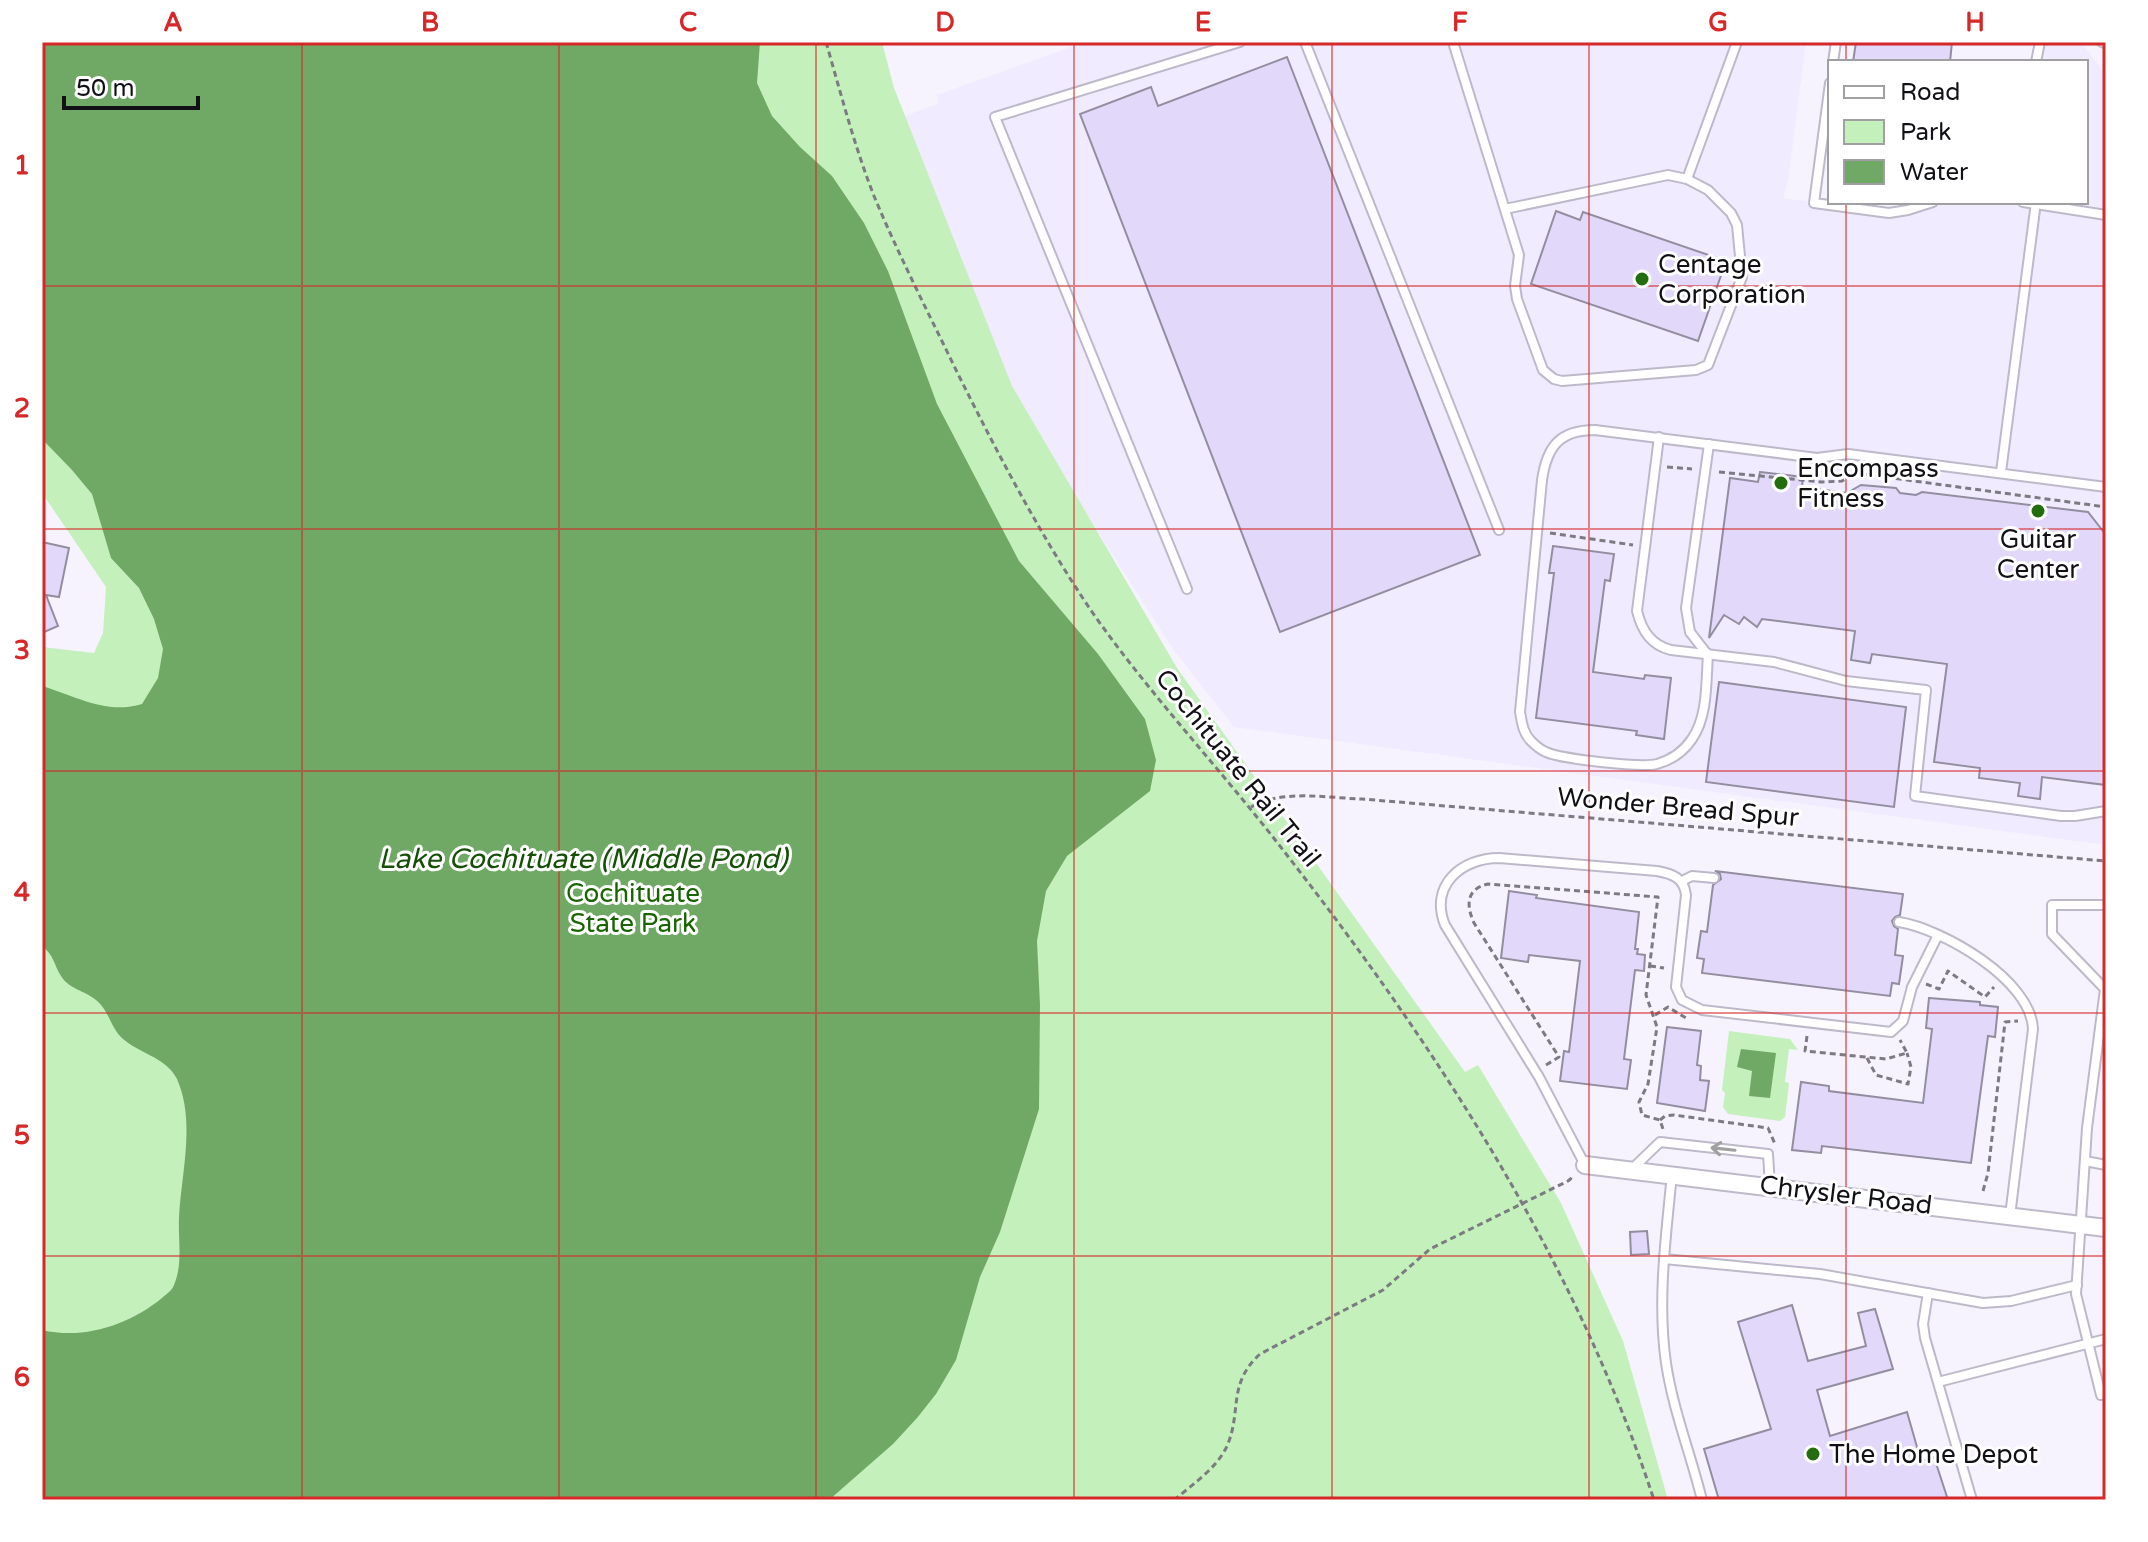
<svg xmlns="http://www.w3.org/2000/svg" width="2148" height="1542" viewBox="0 0 2148 1542" font-family="'Varela Round',sans-serif">
  <style>
    .built { fill: #f0ebff }
    .green { fill: #c4f0bb }
    .water { fill: #70a965 }
    .building { fill: #e2d9fa; stroke: #928e9f; stroke-width: 2 }
    .lines { fill: none; stroke-linecap: round; stroke-linejoin: round }
    .lane-casing { stroke: #beb9ca; stroke-width: 12 }
    .street-casing { stroke: #beb9ca; stroke-width: 20 }
    .path { stroke: #7c7a82; stroke-width: 3; stroke-dasharray: 6 4; stroke-linecap: butt }
    .lane { stroke: #fff; stroke-width: 8 }
    .street { stroke: #fff; stroke-width: 16 }
    .oneway { stroke: #a09fa2 }
    .grid { fill: none; stroke: #d62828; stroke-width: 2; stroke-opacity: 0.55 }
    .poi-dot { fill: #226d0d; stroke: #fff; stroke-width: 3 }
    .labels { text-anchor: middle; dominant-baseline: central; stroke-width: 6; stroke-linejoin: round; paint-order: stroke }
    .poi-label { font-size: 26px; fill: #121016; stroke: #fff; text-anchor: start }
    .street-label { font-size: 26px; fill: #121016; stroke: #fff }
    .park-label { font-size: 26px; fill: #176400; stroke: #fff }
    .water-label { font-size: 28px; font-style: italic; fill: #164f07; stroke: #fff }
    .neatline { fill: none; stroke: #d62828; stroke-width: 3 }
    .grid-label { font-size: 26px; text-anchor: middle; font-weight: bold; fill: #d62828 }
  </style>
  <rect width="100%" height="100%" fill="#f6f3fe"/>
  <path class="built" d="M1085,42H1806L1788,181L1783,198L1889,213L1933,202H2086V62H2036L2040,42H2081L2106,75V845L1234,727L1173,649L1027,421L960,288L895,120L939,103L937,95Z"/>
  <g class="green">
    <path d="M42,42H882L894,88L1012,386L1177,668L1465,1072L1478,1065L1561,1203L1623,1341L1668,1500H42V647L94,653L103,633L106,587L42,493Z"/>
    <path d="M1729,1031L1790,1039L1798,1050L1789,1049L1785,1082L1789,1083L1785,1117L1780,1121L1728,1114L1723,1107L1725,1093L1722,1090Z"/>
  </g>
  <g class="water">
    <path d="M42,42H760L757,83L772,116L800,147L832,176L864,223L888,271L937,404L1019,561L1098,654L1145,719L1156,760L1150,791L1067,856L1046,891L1037,941L1040,1005L1039,1109L1000,1232L980,1277L956,1360L936,1394L917,1418L893,1444L829,1500H42V1330C84,1340 129,1325 162,1298C166,1294 172,1291 174,1285C183,1264 178,1240 179,1218C181,1174 196,1122 177,1079C166,1056 135,1053 119,1035C110,1024 108,1010 96,1000C84,990 70,990 61,976C54,965 54,955 42,946V686C76,696 106,715 142,704L158,678L163,649L154,619L139,588L111,558L92,494L72,470L42,439Z"/>
    <path d="M1741,1049L1776,1053L1770,1098L1749,1096L1752,1071L1737,1067Z"/>
  </g>
  <g class="building">
    <path d="M1856,42H1952L1950,62H1853Z"/>
    <path d="M1287,57L1480,555L1280,632L1080,114L1151,87L1158,106Z"/>
    <path d="M1556,211L1580,220L1583,212L1726,261L1698,341L1531,284Z"/>
    <path d="M1760,472L1803,477L1802,487L1847,493L1861,485L1896,488L1900,493L1916,495L1922,492L2088,512L2106,535V785L2042,777L2040,799L2018,796L2020,783L1979,778L1980,768L1934,762L1947,664L1872,654L1870,663L1851,660L1855,631L1762,619L1757,627L1744,617L1739,624L1724,615L1709,638L1730,478L1758,482Z"/>
    <path d="M42,542L69,548L59,597L46,595L58,626L42,633Z"/>
    <path d="M1553,546L1614,554L1610,581L1605,580L1593,672L1644,679L1645,675L1671,678L1664,739L1636,735L1637,731L1536,718L1554,573H1549Z"/>
    <path d="M1719,682L1906,707L1894,807L1706,782Z"/>
    <path d="M1715,871L1903,894L1900,915L1895,917L1892,921L1894,926L1898,929L1895,955L1903,956L1899,984L1892,983L1890,996L1702,973L1704,959L1697,958L1701,931L1707,932L1713,885L1721,879L1720,874Z"/>
    <path d="M1509,891L1537,895L1536,898L1639,912L1635,949H1638L1637,954L1645,955L1644,971L1635,970L1624,1059L1631,1060L1627,1089L1560,1081L1564,1051L1569,1052L1580,961L1529,955L1528,962L1501,958Z"/>
    <path d="M1929,998L1980,1002V1005L1998,1007L1995,1037L1988,1036L1971,1163L1822,1146L1821,1153L1792,1150L1801,1082L1829,1086V1091L1923,1103L1932,1029L1926,1028Z"/>
    <path d="M1667,1027L1701,1031L1697,1065L1701,1066L1700,1080L1709,1081L1705,1111L1657,1103Z"/>
    <path d="M1647,1231L1649,1254L1631,1255L1630,1232Z"/>
    <path d="M1792,1305L1808,1361L1866,1346L1858,1313L1875,1309L1893,1369L1817,1390L1830,1436L1907,1412L1921,1461L1934,1457L1948,1500H1719L1704,1449L1771,1429L1738,1322Z"/>
  </g>
  <g class="lines">
    <g class="lane-casing">
      <g id="lane">
        <path d="M1305,42L1499,530"/>
        <path d="M1453,42L1519,255L1515,286L1517,299L1543,370L1554,379L1562,381L1696,370L1708,365L1742,277L1737,225L1731,213L1708,190L1687,179L1668,175L1505,209"/>
        <path d="M2102,42L2106,44"/>
        <path d="M1833,62L1836,42"/>
        <path d="M2036,62L2040,42"/>
        <path d="M1830,83L1814,203L1889,213L1908,210L1933,202"/>
        <path d="M1687,179L1737,42"/>
        <path d="M2023,202L2106,215"/>
        <path d="M1659,437L1637,611C1642,631 1651,645 1671,650L1774,662L1846,681L1926,690L1915,796L2061,816H2075L2106,811"/>
        <path d="M2001,472L2036,202"/>
        <path d="M1187,589L995,117L1240,42"/>
        <path d="M1707,654L1690,632L1686,608L1709,444"/>
        <path d="M1708,654C1706,682 1708,716 1692,739C1684,751 1671,760 1657,764C1641,768 1561,759 1546,752C1541,750 1535,745 1531,741C1523,733 1522,723 1520,712L1542,480C1547,446 1560,430 1595,430L1817,458L1848,454L2106,487"/>
        <path d="M1682,881L1692,876L1714,878"/>
        <path d="M1899,922C1943,929 2031,980 2033,1029L2010,1216"/>
        <path d="M2085,1161L2106,1165"/>
        <path d="M1585,1165L1539,1077L1445,925C1429,885 1462,858 1499,858L1657,871C1673,874 1684,878 1686,895L1676,987L1682,1000L1702,1010L1891,1032L1903,1021L1912,987L1938,935"/>
        <path d="M1632,1169L1660,1142L1768,1154L1770,1186"/>
        <path d="M1672,1174C1666,1236 1657,1301 1666,1363C1673,1410 1691,1455 1702,1500"/>
        <path d="M1664,1259L1820,1274L1983,1303L2011,1301L2077,1285"/>
        <path d="M1928,1293L1923,1324L1925,1338L1972,1500"/>
        <path d="M1938,1382L2106,1339"/>
        <path d="M2101,1395L2076,1294L2087,1128L2105,989L2052,934V905H2106"/>
      </g>
    </g>
    <g class="street-casing">
      <path id="street" d="M1585,1165L2106,1228"/>
    </g>
    <g class="path">
      <path d="M826,42C841,94 854,145 874,196C899,256 929,314 957,372C998,454 1039,533 1090,609C1147,691 1215,763 1276,841C1432,1040 1575,1258 1654,1500"/>
      <path d="M1667,467L1692,469"/>
      <path d="M1719,472L1822,482L1842,481L1855,473L2106,507"/>
      <path d="M1550,533L1633,545"/>
      <path d="M1251,807C1283,789 1327,798 1362,799L2106,861"/>
      <path d="M1650,966L1664,968"/>
      <path d="M1926,984L1939,989L1948,971L1985,997L1994,987"/>
      <path d="M1655,1015L1668,1007L1686,1018"/>
      <path d="M1807,1036L1805,1051L1886,1059L1907,1053L1900,1040"/>
      <path d="M1867,1058L1876,1075L1908,1084L1911,1067L1907,1053"/>
      <path d="M1546,1065L1559,1057L1474,923C1466,905 1466,889 1488,884L1658,897L1646,995L1657,1027L1648,1084L1639,1102L1642,1115L1660,1120L1663,1129"/>
      <path d="M1660,1120L1665,1116L1674,1115L1768,1128L1775,1144"/>
      <path d="M1983,1191L1988,1173L2005,1022L2018,1021"/>
      <path d="M1174,1500C1192,1485 1217,1468 1227,1446C1242,1412 1227,1384 1260,1354L1383,1290L1430,1249L1568,1181L1574,1176"/>
    </g>
    <use href="#lane" class="lane"/>
    <use href="#street" class="street"/>
  </g>
  <defs><path id="oneway-shaft" d="M-6 0H5M1.5-3L5.5 0L1.5 3" fill="none" stroke-width="1.6" stroke-linecap="round" stroke-linejoin="round" transform="scale(2)"/></defs>
  <use class="oneway" href="#oneway-shaft" transform="translate(1723 1149) rotate(-174)"/>
  <path class="grid" d="M302,42V1500M559,42V1500M816,42V1500M1074,42V1500M1332,42V1500M1589,42V1500M1846,42V62M1846,202V1500M42,286H2106M42,529H2106M42,771H2106M42,1013H2106M42,1256H2106"/>
  <g class="poi-dot">
    <circle cx="1642" cy="279" r="8"/>
    <circle cx="1781" cy="483" r="8"/>
    <circle cx="2038" cy="511" r="8"/>
    <circle cx="1813" cy="1454" r="8"/>
  </g>
  <g class="labels">
    <g class="poi-label">
      <text x="1658" y="264">Centage<tspan x="1658" dy="30">Corporation</tspan></text>
      <text x="1797" y="468">Encompass<tspan x="1797" dy="30">Fitness</tspan></text>
      <text x="2038" y="539" text-anchor="middle">Guitar<tspan x="2038" dy="30">Center</tspan></text>
      <text x="1829" y="1454">The Home Depot</text>
    </g>
    <g class="street-label">
      <text transform="translate(1238 768) rotate(51)">Cochituate Rail Trail</text>
      <text transform="translate(1678 807) rotate(5)">Wonder Bread Spur</text>
      <text transform="translate(1846 1195) rotate(7)">Chrysler Road</text>
    </g>
    <g class="park-label">
      <text x="633" y="893">Cochituate<tspan x="633" dy="30">State Park</tspan></text>
    </g>
    <g class="water-label">
      <text x="583" y="859">Lake Cochituate (Middle Pond)</text>
    </g>
  </g>
  <rect width="2148" height="1542" fill="none" stroke="#ffffff" stroke-width="88"/>
  <rect x="1828" y="60" width="260" height="144" fill="#ffffff" stroke="#a09fa2" stroke-width="2"/>
  <rect x="1844" y="86" width="40" height="12" fill="#ffffff" stroke="#a09fa2" stroke-width="2"/>
  <text x="1900" y="100" font-size="24" fill="#121016">Road</text>
  <rect x="1844" y="120" width="40" height="24" fill="#c4f0bb" stroke="#a09fa2" stroke-width="2"/>
  <text x="1900" y="140" font-size="24" fill="#121016">Park</text>
  <rect x="1844" y="160" width="40" height="24" fill="#70a965" stroke="#a09fa2" stroke-width="2"/>
  <text x="1900" y="180" font-size="24" fill="#121016">Water</text>
  <path d="M64 96v12h134v-12" fill="none" stroke="#121016" stroke-width="4"/>
  <text x="76" y="96" font-size="24" fill="#121016" stroke="#ffffff" stroke-width="6" paint-order="stroke">50 m</text>
  <rect x="44" y="44" width="2060" height="1454" class="neatline"/>
  <g class="grid-label">
    <text x="173" y="31">A</text>
    <text x="430" y="31">B</text>
    <text x="688" y="31">C</text>
    <text x="945" y="31">D</text>
    <text x="1203" y="31">E</text>
    <text x="1460" y="31">F</text>
    <text x="1718" y="31">G</text>
    <text x="1975" y="31">H</text>
    <text x="22" y="174">1</text>
    <text x="22" y="417">2</text>
    <text x="22" y="659">3</text>
    <text x="22" y="901">4</text>
    <text x="22" y="1144">5</text>
    <text x="22" y="1386">6</text>
  </g>
</svg>
